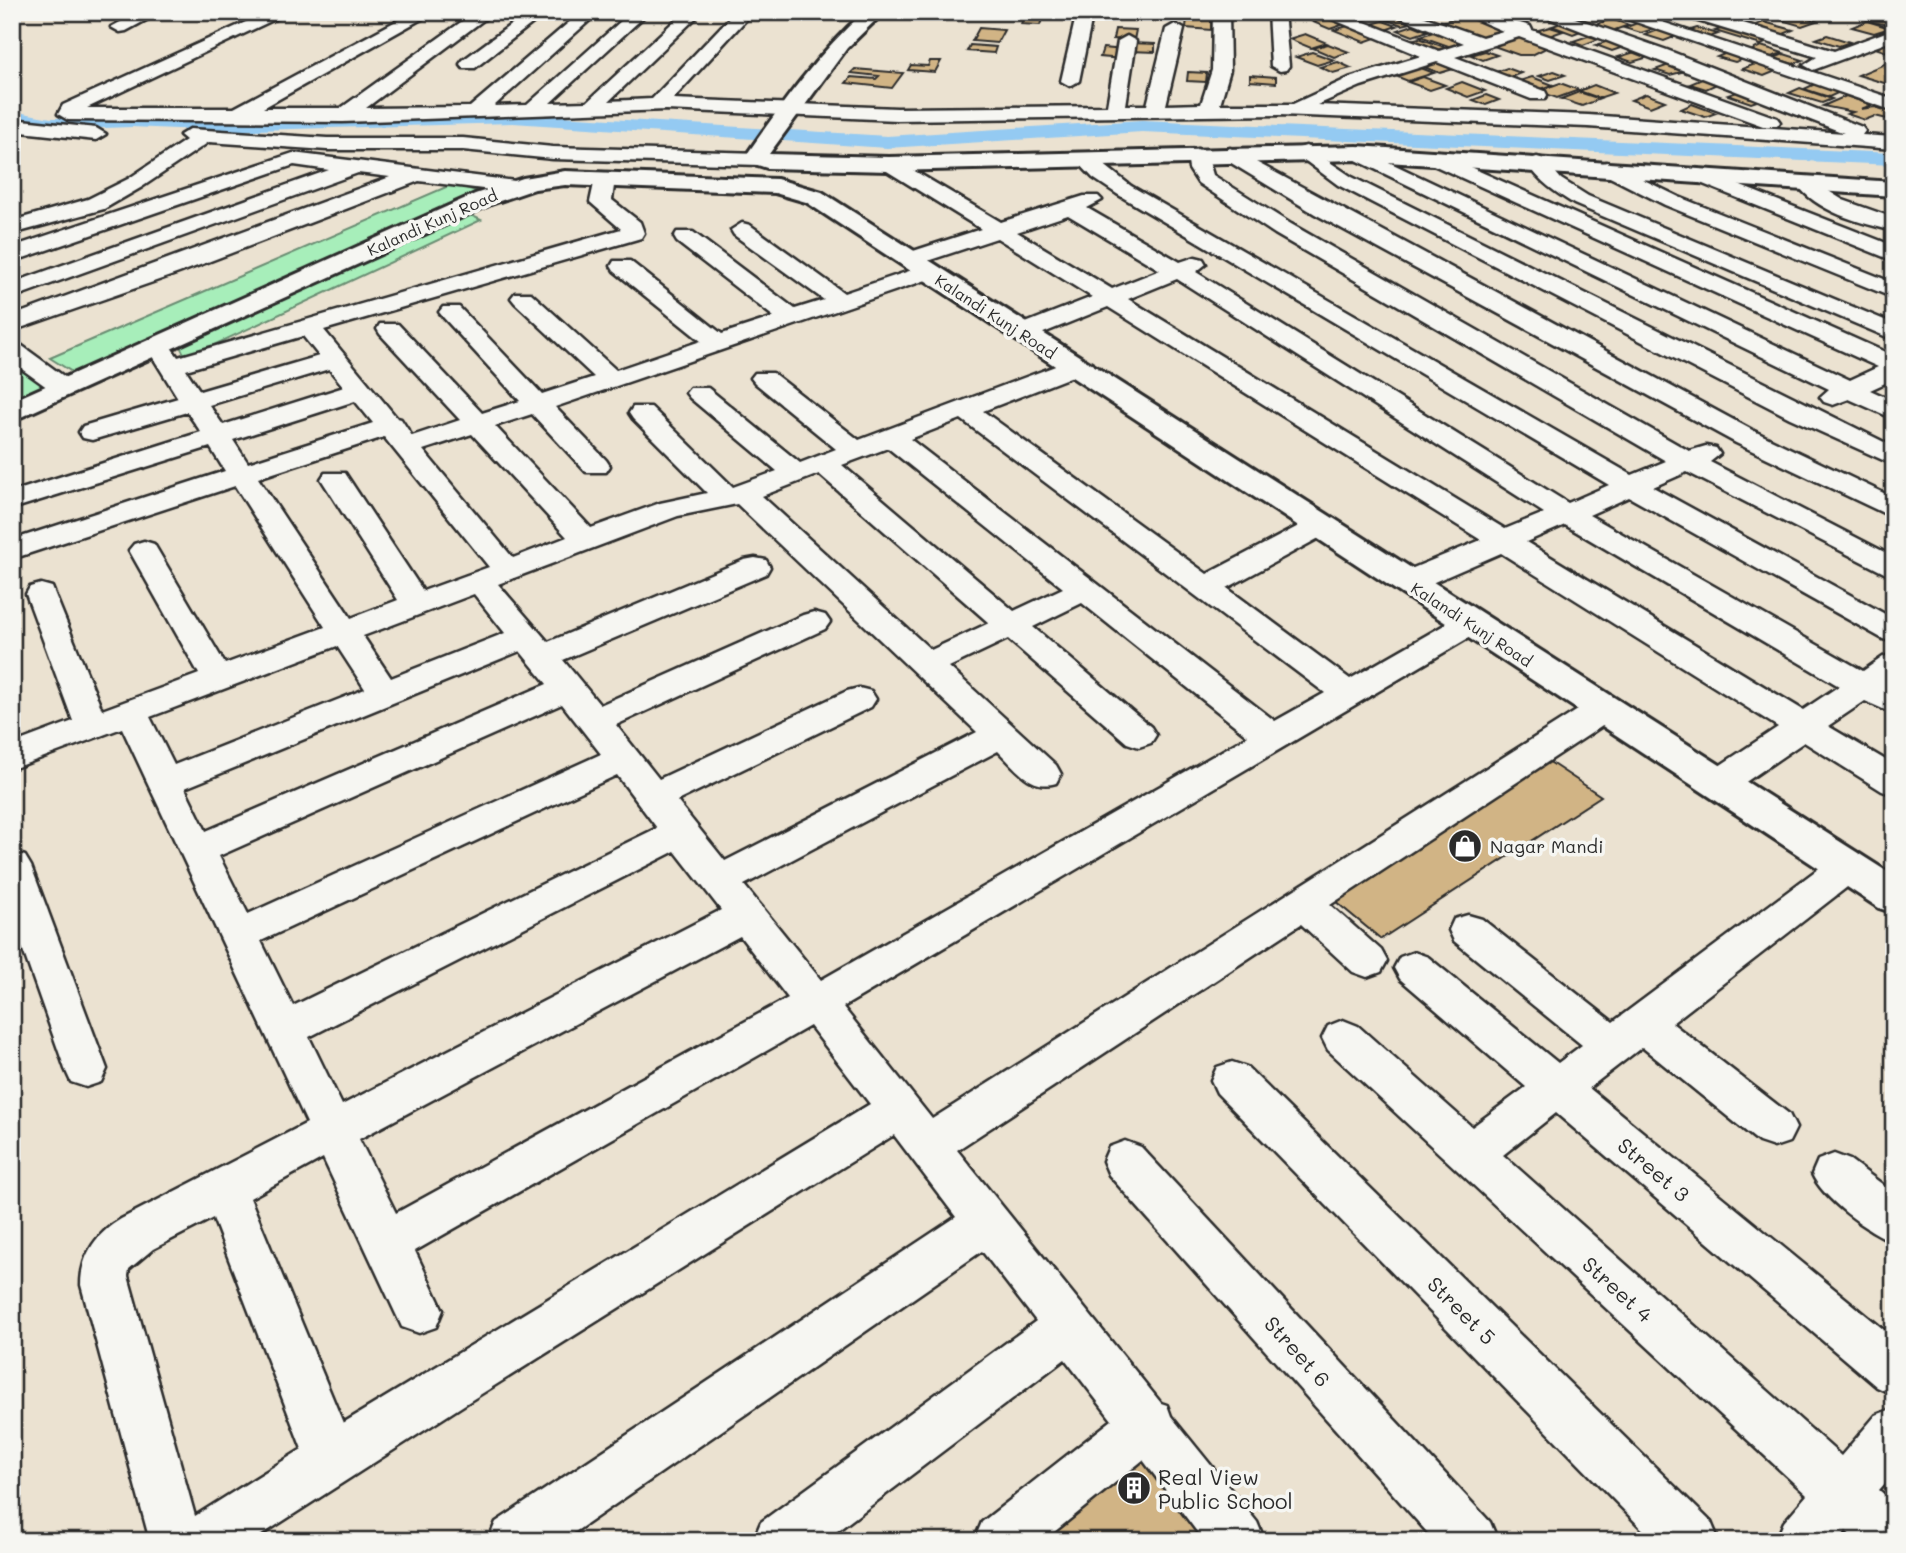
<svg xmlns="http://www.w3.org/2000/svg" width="1906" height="1553" viewBox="0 0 1906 1553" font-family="Mali,sans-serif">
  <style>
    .green { fill: #a7eeba; stroke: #698c72; stroke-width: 2 }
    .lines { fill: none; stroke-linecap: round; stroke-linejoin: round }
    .canal { fill: #94caf2; fill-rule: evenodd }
    .building { fill: #d1b485; stroke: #2b2b2b; stroke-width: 2 }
    .street-casing { stroke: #2b2b2b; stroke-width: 5 }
    .secondary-casing { stroke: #2b2b2b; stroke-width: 6 }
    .street { fill: #f6f6f2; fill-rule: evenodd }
    .secondary { fill: #f6f6f2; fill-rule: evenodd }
    .labels { text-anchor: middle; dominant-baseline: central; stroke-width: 7; stroke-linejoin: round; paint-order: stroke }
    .far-street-label { font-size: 16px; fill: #2b2b2b; stroke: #f6f6f2 }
    .poi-label { font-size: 18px; fill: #2b2b2b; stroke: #f6f6f2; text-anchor: start }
    .near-street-label { font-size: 21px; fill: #2b2b2b; stroke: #f6f6f2 }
    .near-poi-label { font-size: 21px; fill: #2b2b2b; stroke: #f6f6f2; text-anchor: start }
  </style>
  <rect width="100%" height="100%" fill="#ebe2d1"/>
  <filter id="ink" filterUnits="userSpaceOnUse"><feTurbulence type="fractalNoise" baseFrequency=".0143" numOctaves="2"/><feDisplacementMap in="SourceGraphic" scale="14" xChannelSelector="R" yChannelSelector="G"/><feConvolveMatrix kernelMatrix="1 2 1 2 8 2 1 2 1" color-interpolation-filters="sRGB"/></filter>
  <g filter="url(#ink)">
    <g class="green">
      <path d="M453,184L479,192L80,377L50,358Z"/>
      <path d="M462,211L481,220L186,358L179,344Z"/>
      <path d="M32,365L64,384L12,407V374Z"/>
    </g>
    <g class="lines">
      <path class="canal" d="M12,111L51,118L223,119L513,113L887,136L1142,120L1894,153V165L1142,132L887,148L513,123L223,131L131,127L51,130L12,122Z"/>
    </g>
    <g class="building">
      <path d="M1099,12H1139L1138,20L1097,18Z"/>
      <path d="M1313,12L1321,15L1304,20L1288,14Z"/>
      <path d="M1625,12H1664L1667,13L1648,20Z"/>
      <path d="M1786,12L1816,21L1802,26L1771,17Z"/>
      <path d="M1469,14L1510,29L1477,39L1435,24Z"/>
      <path d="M1396,15L1415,22L1402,25L1384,19Z"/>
      <path d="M1187,17L1211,18V30L1186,28Z"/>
      <path d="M1330,17L1348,23L1330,29L1313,22Z"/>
      <path d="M1879,17L1894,21V26L1868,21Z"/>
      <path d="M1023,18L1042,19L1040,25L1021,24Z"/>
      <path d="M1611,19L1629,25L1612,31L1594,25Z"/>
      <path d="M1383,21L1397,26L1382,31L1367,25Z"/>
      <path d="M1867,21L1890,28L1874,33L1852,27Z"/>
      <path d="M1565,22L1586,29L1573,34L1552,26Z"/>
      <path d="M1640,22L1657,28L1641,33L1624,28Z"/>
      <path d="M1764,22L1793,30L1779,36L1750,27Z"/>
      <path d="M1351,25L1381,36L1364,42L1334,30Z"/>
      <path d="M1413,25L1428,31L1413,36L1398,30Z"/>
      <path d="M1550,27L1563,31L1549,36L1535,31Z"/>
      <path d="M1726,27L1775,39L1761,45L1715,31Z"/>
      <path d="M979,28L1004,30L997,43L972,41Z"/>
      <path d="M1697,28L1718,34L1704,39L1684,32Z"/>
      <path d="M1115,29L1136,30L1134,40L1113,39Z"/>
      <path d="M1661,29L1679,35L1664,41L1645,35Z"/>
      <path d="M1437,31L1471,43L1454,48L1420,36Z"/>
      <path d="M1305,34L1327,43L1311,48L1289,39Z"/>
      <path d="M1525,35L1554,44L1532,55H1519L1491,45Z"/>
      <path d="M1827,35L1850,42L1839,46L1816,39Z"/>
      <path d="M1588,36L1599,39L1583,45L1573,41Z"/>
      <path d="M1894,37L1893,54L1869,46Z"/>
      <path d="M1419,38L1450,49L1437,53L1406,41Z"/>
      <path d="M1612,40L1629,45L1612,51L1596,45Z"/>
      <path d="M1131,43L1155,44V52L1130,51Z"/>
      <path d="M1328,44L1349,52L1334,57L1313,48Z"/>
      <path d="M970,45L996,47L994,53L967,51Z"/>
      <path d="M1761,46L1783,53L1771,57L1750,51Z"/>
      <path d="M1103,48L1124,50L1122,59L1100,57Z"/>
      <path d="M1485,51L1497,55L1483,60L1471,55Z"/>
      <path d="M1312,52L1334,60L1317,65L1296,57Z"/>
      <path d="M1635,52L1649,57L1632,62L1618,57Z"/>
      <path d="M1729,52L1747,58L1735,62L1717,57Z"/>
      <path d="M1784,54L1803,60L1793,64L1774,58Z"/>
      <path d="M1441,59L1460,67L1440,73L1421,66Z"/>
      <path d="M1894,60V86L1858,75Z"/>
      <path d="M930,61H941L935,72L908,70L911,65L928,66Z"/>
      <path d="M1338,62L1351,68L1333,73L1320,67Z"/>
      <path d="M1755,64L1776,71L1764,76L1742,69Z"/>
      <path d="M1413,65L1434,73L1408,81L1388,73Z"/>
      <path d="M1669,65L1685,71L1670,75L1655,70Z"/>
      <path d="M1507,68L1521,73L1508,78L1493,73Z"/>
      <path d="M855,69L903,73L892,88L846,83L851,77L876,79L879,76L851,73Z"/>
      <path d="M1554,71L1565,75L1550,80L1539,76Z"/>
      <path d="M1188,72L1207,73L1206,82L1187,81Z"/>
      <path d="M1250,75L1276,77V83L1250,81Z"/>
      <path d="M1423,77L1445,85L1430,90L1408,82Z"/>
      <path d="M1532,77L1553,85L1538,90L1516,82Z"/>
      <path d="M1702,79L1717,84L1706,89L1690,84Z"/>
      <path d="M1462,82L1485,91L1468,97L1446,88Z"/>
      <path d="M1560,83L1579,90L1557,98L1538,91Z"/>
      <path d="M1815,84L1840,92L1829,97L1804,89Z"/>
      <path d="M1594,85L1614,93L1599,98L1579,91Z"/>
      <path d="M1800,88L1832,99L1822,103L1789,93Z"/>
      <path d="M1740,91L1763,99L1751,103L1728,95Z"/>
      <path d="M1579,92L1600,99L1582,106L1561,99Z"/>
      <path d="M1646,94L1665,101L1650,107L1631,100Z"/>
      <path d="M1486,95L1499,100L1486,105L1473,100Z"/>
      <path d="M1846,96L1872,105L1861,109L1875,107L1894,113V116L1887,119L1875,116L1865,120L1847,114L1853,112L1823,106Z"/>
      <path d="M1692,104L1716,113L1705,117L1681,109Z"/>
      <path d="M1542,757L1601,796L1381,939L1329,896Z"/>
      <path d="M1146,1436L1226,1541H1016Z"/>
    </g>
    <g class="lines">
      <g class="street-casing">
        <g id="street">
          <path d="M139,12H161L126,31L120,32L111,27Z"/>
          <path d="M268,12H290L87,108H234L413,12H434L263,108H341L475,12H494L366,108L470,107L581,12H599L494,106L527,105L631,12H649L550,103L587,102L684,12H702L609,101L652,99L735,12H753L673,99L897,108L1107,106L1118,41L1127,36L1136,41L1126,105H1147L1166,29L1175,24L1184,29L1166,105L1201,104L1212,70L1213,12H1229L1230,70L1220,104H1293L1349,78L1421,56L1315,12H1339L1439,51L1464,43L1387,12H1411L1482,37L1503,31L1459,12H1483L1530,26L1532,30L1777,118L1780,122L1777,126H1763L1519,37L1455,57L1545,91L1547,95L1545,99H1531L1437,62L1361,86L1317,105L1588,115L1844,133L1533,12H1558L1667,50L1862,127L1865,131L1862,135L1894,137V149L1588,127L1280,115L897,120L666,110L343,122L68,120L58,114L63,105Z"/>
          <path d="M528,12H547L475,68H463L460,64L463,60Z"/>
          <path d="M1077,12H1093L1079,81L1070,86L1061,81Z"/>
          <path d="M1268,12H1284L1289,66L1286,70L1280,71L1271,66Z"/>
          <path d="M1607,12H1632L1894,99V111Z"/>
          <path d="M1695,12H1707L1834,51L1894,29V40L1813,70L1804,65L1817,57L1695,20L1693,16Z"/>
          <path d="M12,119L96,128L106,134L96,140L12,131Z"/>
          <path d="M190,129L327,138H463L553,147L760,153L770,159L760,165L553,159L463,150H327L209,142L142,187L104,209L12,234V221L88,199L128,179L186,140L180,135Z"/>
          <path d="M1306,146L1352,177L1894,447V465L1790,418L1338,185L1299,156L1296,152L1299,148Z"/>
          <path d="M1357,147L1850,380L1878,367L1429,163L1426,159L1436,153L1443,155L1894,356V379L1870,390L1894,401V419L1849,399L1833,405L1824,402L1820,397L1829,389L1350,157L1347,153Z"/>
          <path d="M1230,148L1754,431L1894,498V518L1736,443L1315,214L1223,158L1220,154Z"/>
          <path d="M1197,149L1207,155L1213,175L1291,224L1689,451L1706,446L1716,448L1720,454L1710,462L1894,557V578L1687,472L1653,487L1894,619V642L1883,639L1629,497L1589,515L1863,671L1883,657L1894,654V681L1888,685L1894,688V714L1865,701L1828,726L1894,765V795L1882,791L1804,742L1731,792L1719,796L1707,792L1701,783L1707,774L1778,727L1501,553L1418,589L1407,591L1396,589L1392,582L1396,575L1481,540L1108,307L1031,338H1013L1010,333L1013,328L1092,297L997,238L909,267L898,260L901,255L981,229L882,168L879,164L882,160H896L1001,222L1084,196H1098L1102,200L1087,208L1180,262L1195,257L1203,259L1206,264L1196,272L1568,503L1609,485L1117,194L1093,178L1076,160L1086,154L1093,156L1131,186L1632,475L1666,461L1275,234L1198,183L1189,169L1187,155ZM1068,215L1160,270L1112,289L1017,232ZM1177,279L1544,513L1505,529L1128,299ZM1565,525L1839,686L1803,710L1526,542Z"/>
          <path d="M293,153L515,181L525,187L515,193L419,181L179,273L12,331V316L390,177L358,173L12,298V283L329,170L294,165L12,262V247Z"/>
          <path d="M1537,157L1544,159L1561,179L1588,196L1894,324V340L1574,204C1555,192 1540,182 1527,163L1530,159Z"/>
          <path d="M1607,162L1679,197L1894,283V298L1665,205L1600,172L1597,168L1600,164Z"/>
          <path d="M1700,170L1894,246V261L1693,180L1690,176Z"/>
          <path d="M605,173L615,179L612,200L640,222L644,233L641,238L324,330L397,418L401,419L412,436L460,420L380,334L377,329L380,324H398L482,413L520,401L443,317L439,312L443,307H459L542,394L594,377L515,303L511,298L515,293H531L616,370L701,341L614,271L611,266L614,261H630L722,334L774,317L677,242L674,237L677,232H693L795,309L824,300L734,235L731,230L742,223L750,225L844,293L927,265L938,272L935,277L555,407L606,460L610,466L606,472H586L532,414L495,426L591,528L660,503L707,493L633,419L629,413L633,407H651L733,487L777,471L690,398L686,393L690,388H708L800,463L836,449L755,383L751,378L755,373H773L859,440L1074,359L1083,362L1087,367L1083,372L983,411L1207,574L1310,520L1320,517L1330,520L1334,526L1330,532L1227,588L1350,679L1460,616L1471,613L1482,616L1487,623L1482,630L843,1007L932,1119L1592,701L1604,698L1616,701L1621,709L1616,717L1330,905L1381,950L1387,961L1381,972L1367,977L1353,972L1301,924L957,1150L1161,1403L1167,1405L1171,1416L1257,1522L1265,1541H1204L1143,1460L1043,1541H974L982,1522L1112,1420L1065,1359L824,1541H753L761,1522L1036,1321L982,1251L562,1541H488L496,1522L956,1217L894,1135L470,1401L252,1541H150L81,1285C81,1255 96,1234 121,1219L307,1123L122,728L12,769V744L73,721L26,594L30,587L41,584L52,587L102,710L199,674L129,550L134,544L144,541L154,544L225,664L325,627L235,486L12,559V540L225,471L210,447L12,509V492L201,432L187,412L92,440L83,438L79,432L83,426L178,398L147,348L150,343H168L178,357L621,229L590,202L595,179ZM303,336L319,356L200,391L186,370ZM329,369L344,387L223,425L209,405ZM355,401L373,423L248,463L233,440ZM961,419L1325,693L1275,721L910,439ZM472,434L567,537L513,558L423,450ZM384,437L489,567L423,591L345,473H325L321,479L398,600L351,618L258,478ZM888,448L1063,588L1014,611L842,465ZM819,474L989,623L931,650L762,496ZM737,504L977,732L725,861L677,801L871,707L876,699L871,691L859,688L847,691L659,779L616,725L825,629L830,622L825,615L814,612L803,615L600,705L563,660L766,574L770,567L766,560L755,558L744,560L548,642L498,584L678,516ZM474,594L505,633L391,678L363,636ZM1082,603L1248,736L821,980L744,885L998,751C1015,767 1030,791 1056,783L1061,774L1056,765L949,667L1008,639L1127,743L1139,747L1151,743L1156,735L1151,727L1033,627ZM337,646L365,689L174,765L150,717ZM520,651L547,684L206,831L185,788ZM562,704L601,754L248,914L219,856ZM617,775L657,828L293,1006L261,941ZM675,851L721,910L342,1105L309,1037ZM740,936L788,998L396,1213L359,1139ZM810,1026L870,1104L343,1423L250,1198L323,1158L402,1327L419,1333L436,1327L443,1310L415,1251ZM213,1218L302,1449L195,1516L128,1276L129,1269L153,1249Z"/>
          <path d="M1806,177L1843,200L1894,218V231C1861,223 1816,212 1796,183Z"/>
          <path d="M12,343L21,345L73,383L77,388L73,393H55L12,362Z"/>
          <path d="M12,852L25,856L31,866L107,1069L101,1082L86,1087L71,1082L65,1069L12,919Z"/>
          <path d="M1847,853L1860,857L1866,867L1860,877L1672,1023L1789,1114L1796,1128L1789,1142L1774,1147L1759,1142L1642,1047L1589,1088L1894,1338V1395L1877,1387L1556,1113L1503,1155L1841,1456L1876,1415L1894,1408V1473L1879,1490L1894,1503V1541H1857L1846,1531L1838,1541H1776L1784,1522L1807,1495L1328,1050L1322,1038L1328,1026L1343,1020L1358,1026L1472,1127L1526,1087L1400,979L1394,968L1400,957L1414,952L1428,957L1558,1063L1582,1045L1454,941L1449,930L1454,919L1468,915L1482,919L1613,1022L1834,857Z"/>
          <path d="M1232,1062L1247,1067L1711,1522L1719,1541H1654L1217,1093L1211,1080L1217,1067Z"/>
          <path d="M1125,1141L1141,1147L1490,1522L1498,1541H1435L1109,1175L1103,1161L1109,1147Z"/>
          <path d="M1834,1154L1850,1160L1894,1193V1242C1868,1232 1823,1199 1812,1174L1818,1160Z"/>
        </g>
      </g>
      <g class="secondary-casing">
        <g id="secondary">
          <path d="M864,12H884L847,48L769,154L889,157L1357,146L1894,182V196L1357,160L889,171L767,168L748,162L745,157C781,105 817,54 864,12Z"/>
          <path d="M565,171L777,179L822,192L1894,876V913L1879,908L806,202L775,193L565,185L535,189L491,204L12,421V401L475,194L523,178Z"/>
        </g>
      </g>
      <use href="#street" class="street"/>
      <use href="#secondary" class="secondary"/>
    </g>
  </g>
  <defs>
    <g id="shop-disc" transform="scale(1.75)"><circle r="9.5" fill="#2b2b2b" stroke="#f6f6f2"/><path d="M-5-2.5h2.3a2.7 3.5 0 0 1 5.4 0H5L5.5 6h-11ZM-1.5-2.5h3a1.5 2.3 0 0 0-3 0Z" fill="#fff"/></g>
    <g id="building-disc" transform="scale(1.75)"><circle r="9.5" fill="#2b2b2b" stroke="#f6f6f2"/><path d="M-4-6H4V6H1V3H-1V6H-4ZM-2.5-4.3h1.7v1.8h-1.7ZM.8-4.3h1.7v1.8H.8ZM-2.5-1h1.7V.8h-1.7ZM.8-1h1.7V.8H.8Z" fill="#fff"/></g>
  </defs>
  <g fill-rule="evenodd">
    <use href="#shop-disc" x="1465" y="846"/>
    <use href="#building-disc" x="1134" y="1488"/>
  </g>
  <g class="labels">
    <g class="far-street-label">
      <text transform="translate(432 222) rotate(-24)">Kalandi Kunj Road</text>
      <text transform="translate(996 316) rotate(33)">Kalandi Kunj Road</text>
      <text transform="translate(1472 624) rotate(33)">Kalandi Kunj Road</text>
    </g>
    <g class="poi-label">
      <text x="1490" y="846">Nagar Mandi</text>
    </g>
    <g class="near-street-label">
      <text transform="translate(1654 1169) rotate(40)">Street 3</text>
      <text transform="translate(1618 1289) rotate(42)">Street 4</text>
      <text transform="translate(1462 1310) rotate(45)">Street 5</text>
      <text transform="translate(1298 1351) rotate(48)">Street 6</text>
    </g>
    <g class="near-poi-label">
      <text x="1158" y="1476">Real View<tspan x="1158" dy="24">Public School</tspan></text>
    </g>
  </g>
  <rect width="1906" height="1553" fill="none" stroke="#f6f6f2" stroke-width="42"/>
  <rect x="21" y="21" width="1864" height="1511" fill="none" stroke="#2b2b2b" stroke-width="2.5" filter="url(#ink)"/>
</svg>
